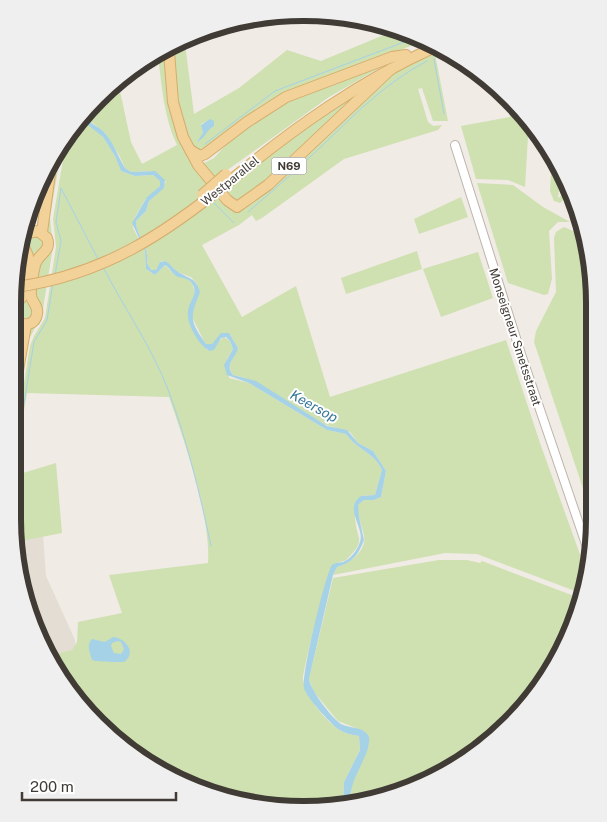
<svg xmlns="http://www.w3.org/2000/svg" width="607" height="822" viewBox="0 0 607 822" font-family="'Public Sans',sans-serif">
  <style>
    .residential { fill: #e3ddd3 }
    .green { fill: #cfe0b1; fill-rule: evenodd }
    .water { fill: #a6d2e7; fill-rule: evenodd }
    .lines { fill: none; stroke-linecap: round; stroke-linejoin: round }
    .stream { stroke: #a6d2e7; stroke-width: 1 }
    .minor-casing { stroke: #bdb5ab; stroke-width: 10 }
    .major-casing { stroke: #d5ad6c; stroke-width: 12 }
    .minor { stroke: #fff; stroke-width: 8 }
    .major { stroke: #f3d29a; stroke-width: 10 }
    .major-bridge-casing { stroke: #d5ad6c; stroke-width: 12; stroke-linecap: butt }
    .major-bridge { stroke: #f3d29a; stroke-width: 10 }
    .labels { text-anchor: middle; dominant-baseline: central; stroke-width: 4; stroke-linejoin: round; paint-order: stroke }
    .shield { fill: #fff; stroke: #7a7672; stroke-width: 1 }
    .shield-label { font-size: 11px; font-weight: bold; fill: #413b35 }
    .street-label { font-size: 12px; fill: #413b35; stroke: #fff }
    .water-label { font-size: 14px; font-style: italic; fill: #387999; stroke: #fff }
    .rim { fill: none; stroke: #413b35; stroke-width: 6 }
  </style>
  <rect width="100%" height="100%" fill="#f0ebe4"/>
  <path class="residential" d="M43,535L46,576L75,640L76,654L49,659L22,594L16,539Z"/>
  <g class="green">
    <path d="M391,32L420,42L358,68L314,84L202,152C174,138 175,78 172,50L185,44L194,114L239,88L287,50L321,61ZM209,120L214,126L209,128L200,141L203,133L201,124Z"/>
    <path d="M166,53L177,129L233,210L386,78L400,69L435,54L448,121H433L422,88L418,89L428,122L433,126L442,125L438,130L344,159L262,218L256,221L252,215L239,225L202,245L242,317L296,286L330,397L506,340L540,443L587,574L583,594L477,554L445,553L333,575L337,567C349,564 367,551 364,536C362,525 357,517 358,505L364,500H374L381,497L386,471L373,451L358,443L350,432L323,424L245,378L233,375C226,366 233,357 238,348L229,333L209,346L206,345L192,317L193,307L198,296L197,284L191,277L178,272L165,261H161L156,270H151L147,263C149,243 136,239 136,221L146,211L149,201L166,182L152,171L131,172L125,168L119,155L105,133L86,118L118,82L131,142L142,164L177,145C164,118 162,87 158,57Z"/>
    <path d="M395,59L329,97L226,171L237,178L368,83L307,147L241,203L228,196L202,164L214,158L235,135L285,100Z"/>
    <path d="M508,103L535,127L538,133L535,129L528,136L525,187L508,180L476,179L461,126L510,117Z"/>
    <path d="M83,120L103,137L115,156L121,171L135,176L153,175L160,181V186L145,200L135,217L133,228L145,251L146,269L155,275L165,265L176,276L185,277L192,283L195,293L188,315L199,339L207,350L224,337L230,341L233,349L227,359L229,378L249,383L327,430L346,434C357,450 374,452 382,470L375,495L361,496C359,502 354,511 355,518C357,542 367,539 346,560C342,562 336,562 333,566C328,570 302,673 303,680C307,698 323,718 338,729C344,733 352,735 359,736L360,750L344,782L343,805L323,809L247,804L175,779L98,724L52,664L48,656L72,650L77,642L78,622L122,613L109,575L208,563C211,516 185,443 169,397L27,393L13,474V452L30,346L34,336L45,318L56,247L53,219L66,142L67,136Z"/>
    <path d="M63,140L50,217L53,247L42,315L29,339L13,435V410L23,348L26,333L33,325L37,265L46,256C45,225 44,165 63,140Z"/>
    <path d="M552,157L561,172L558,198L561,196L564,178L568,185L565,198L560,203L554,201L550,191Z"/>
    <path d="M477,183L513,185L543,207L570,222H558L549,231L552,279L548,294L544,295L508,283Z"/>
    <path d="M39,192L33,226L21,236Z"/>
    <path d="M461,197L468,217L419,234L414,219Z"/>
    <path d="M564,227L584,236L592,265L594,521L534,342L536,331L556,292L554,238L556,232Z"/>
    <path d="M38,236L43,240V246L35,256L32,255L27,243L30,238Z"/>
    <path d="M19,246L25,257L22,293L13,301V290H19L17,277H14Z"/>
    <path d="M417,251L422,269L346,294L341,278Z"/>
    <path d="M478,252L493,298L441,317L423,269Z"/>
    <path d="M28,293V302L33,313L30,318L23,320L17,315L16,311Z"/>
    <path d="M56,463L62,533L16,542L18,557L13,518V476Z"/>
    <path d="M439,560H467L480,563L482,561L582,599L579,612L556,664L480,750L397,794L350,803L351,783L369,742L358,729L338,721L314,692L309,679L333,578Z"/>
  </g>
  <g class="water">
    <path d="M86,116C89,124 98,126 104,132C114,143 118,157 125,168L131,172L155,171L165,180L164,188L149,201L146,211L136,221C136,238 149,243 147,263L151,270H156L160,262L165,261C170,263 172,268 177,271C188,279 196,277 200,292C190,318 189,320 206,344H212L221,333H229L238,348C236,358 224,364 233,375L256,381L327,426L347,430L358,443L373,451L386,471L381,497L374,500H364L358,505L359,517L364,540C359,554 352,563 337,567L333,575L309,679C311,691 331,717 341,724C350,729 364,726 369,737C371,757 349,776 350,803L343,805L344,782L360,750L359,736C352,735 344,733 338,729C329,722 307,698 304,688C301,677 325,575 332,565C336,562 339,563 343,562C350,560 358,549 360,542C365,527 343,509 361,496L375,495L382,470C374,452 357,450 346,434L327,430L249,383L227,375L224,365L233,349L230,341L226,337L221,338L214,350L210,351C199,346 186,323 188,311C189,301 198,295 193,285C189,277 183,279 176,276C172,273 170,268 165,265L155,275L146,269L145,251L132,223L147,197L160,186V181L153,175L135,176L121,171L115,156L103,137L83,121Z"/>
    <path d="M210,119L214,121V126C206,130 205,139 197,142L203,133L201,125Z"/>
    <path d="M113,637C126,638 137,653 124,662C117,662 97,662 92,660C90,653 86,644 92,639L105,642ZM118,641L121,642L124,649L121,654L114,653L111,646L112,643Z"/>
  </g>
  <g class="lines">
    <g class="stream">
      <path d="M434,59L444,114"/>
      <path d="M205,144L275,91L412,39"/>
      <path d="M213,202L234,223"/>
      <path d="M248,212C275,189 301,166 326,142C358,111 387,82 427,61"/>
      <path d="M103,267C124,308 152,347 169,392C187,441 200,494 211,546"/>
      <path d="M55,275L61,241L56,222L61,188L98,259"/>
      <path d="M13,472L34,342L47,320L53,283"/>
    </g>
    <g class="minor-casing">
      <path id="minor" d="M455,145L521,354L590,556"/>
    </g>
    <g class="major-casing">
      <g id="major">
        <path d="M169,52L173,102L183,137L198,165L227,200L237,207L268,185L391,69"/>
        <path d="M190,150L200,156L205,154L247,122L286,97L392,57L406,55"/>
        <path d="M231,180C294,128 360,81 435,47"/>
        <path d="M42,232L51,166"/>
        <path d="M14,282H16"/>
        <path d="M13,318C20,327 35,327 37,314C39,306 32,303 31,296C30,287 33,274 35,265C38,253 52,252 47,238L38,231L28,233C16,244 29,250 29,262C29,271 27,286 24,294C22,299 16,302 13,306"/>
        <path d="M13,357L18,326"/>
        <path d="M13,399L26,325"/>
      </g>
    </g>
    <use href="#minor" class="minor"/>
    <use href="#major" class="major"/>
    <g class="major-bridge-casing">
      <g id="major-bridge">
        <path d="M202,195L226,174"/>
        <path d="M16,287C103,275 165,234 231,180"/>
      </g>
    </g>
    <use href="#major-bridge" class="major-bridge"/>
  </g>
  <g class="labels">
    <rect class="shield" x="271.5" y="157.5" width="35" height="17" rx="4"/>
    <g class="shield-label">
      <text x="289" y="166">N69</text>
    </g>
    <g class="street-label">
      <text transform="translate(230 181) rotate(-39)">Westparallel</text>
      <text transform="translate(515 337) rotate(72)">Monseigneur Smetsstraat</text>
    </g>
    <g class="water-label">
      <text transform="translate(314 406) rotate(29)">Keersop</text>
    </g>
  </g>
  <path d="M0 0H607V822H0ZM303 21H304A282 282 0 0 1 586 303V519A282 282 0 0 1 304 801H303A282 282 0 0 1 21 519V303A282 282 0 0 1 303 21Z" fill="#f0efef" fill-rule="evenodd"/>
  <path class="rim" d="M303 21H304A282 282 0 0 1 586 303V519A282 282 0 0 1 304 801H303A282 282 0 0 1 21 519V303A282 282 0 0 1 303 21Z"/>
  <path d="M22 792v8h154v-8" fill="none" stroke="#413b35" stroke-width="2.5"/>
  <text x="30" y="792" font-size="15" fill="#413b35" stroke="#ffffff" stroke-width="4" paint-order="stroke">200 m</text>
</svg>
